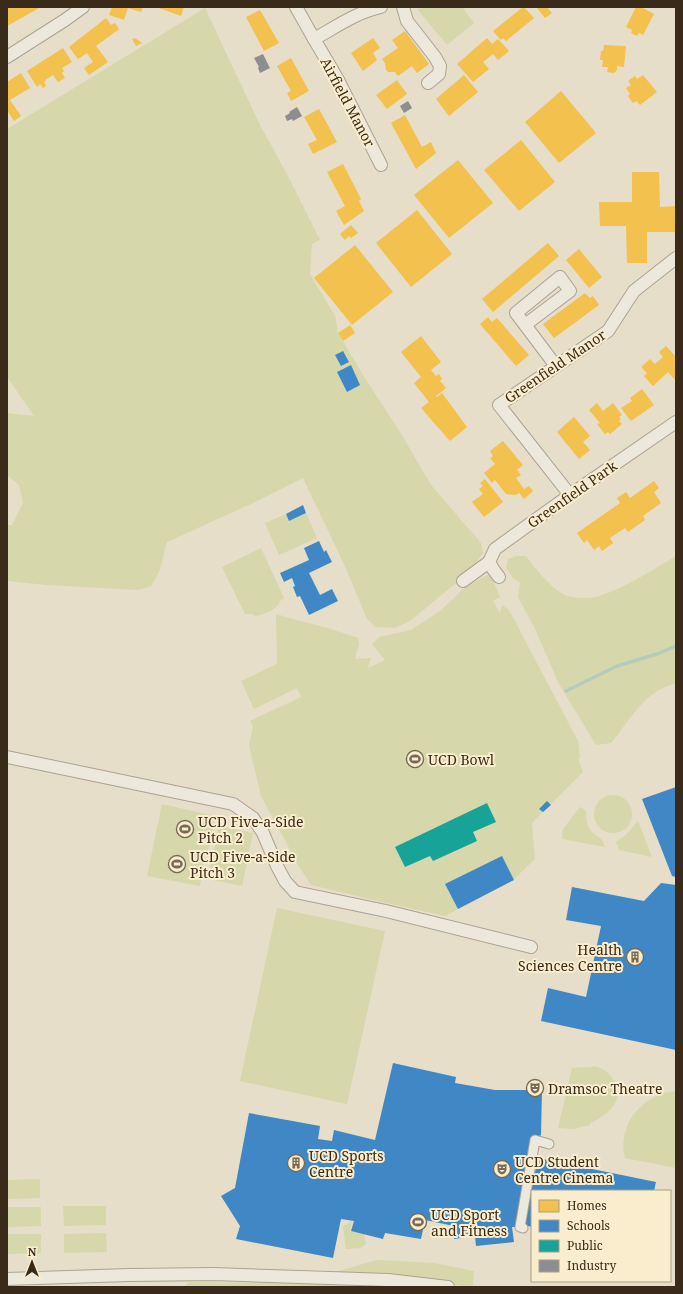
<svg xmlns="http://www.w3.org/2000/svg" width="683" height="1294" viewBox="0 0 683 1294" font-family="'Noto Serif',serif">
  <style>
    .green { fill: #d6d7aa }
    .homes { fill: #f2c14e }
    .schools { fill: #3f88c5 }
    .public { fill: #17a398 }
    .industry { fill: #8d8d92 }
    .lines { fill: none; stroke-linecap: round; stroke-linejoin: round }
    .stream { stroke: #b6cbbe; stroke-width: 3.5 }
    .pedestrian-casing { stroke: #aba293; stroke-width: 11 }
    .minor-casing { stroke: #aba293; stroke-width: 14 }
    .pedestrian { stroke: #ede8dc; stroke-width: 9 }
    .minor { stroke: #ede8dc; stroke-width: 12 }
    .labels { text-anchor: middle; dominant-baseline: central; stroke-width: 4; stroke-linejoin: round; paint-order: stroke }
    .street-label { font-size: 14px; fill: #392a1a; stroke: #f9edcd }
    .poi-label { font-size: 14px; fill: #392a1a; stroke: #f9edcd; text-anchor: start }
  </style>
  <rect width="100%" height="100%" fill="#e6dec9"/>
  <g class="green">
    <path d="M432,7H462L474,23L447,45L417,9Z"/>
    <path d="M205,8L260,125L287,174L320,240L312,244L310,274L335,316L338,333L363,375L400,432L431,485L481,543L483,553L468,573L410,621L395,628L376,627L367,619L344,564L303,478L253,503L167,542L160,570L151,586L138,590L47,585L7,581V525H12L23,503L19,485L7,475V413L34,416L7,377V129Z"/>
    <path d="M306,513L317,538L279,555L265,523L286,514L289,521Z"/>
    <path d="M261,548L284,598C280,600 280,602 278,605C272,612 263,614 256,616L251,614H245L222,567Z"/>
    <path d="M516,556H526C534,567 551,588 563,594C572,599 590,599 599,596C623,589 654,569 676,556V683C643,692 631,719 611,743L596,745L559,684L536,631L518,597L520,583L513,578L506,568L508,559Z"/>
    <path d="M490,573L500,597L493,601L500,613L502,605L509,610L578,741L580,758L578,759L583,772L532,823L535,859L514,879L445,916L395,905L311,885L300,868L261,796L249,745L253,727L250,721L301,697L297,688L254,709L241,681L277,664L276,614C303,622 331,628 358,638L359,645L355,659L371,658L368,668L385,660L372,644L379,637L411,630L440,611L463,589Z"/>
    <circle cx="613" cy="814" r="19"/>
    <path d="M162,804L215,816L208,852L205,851L200,886L147,876Z"/>
    <path d="M580,807L586,811C586,819 587,828 593,833C600,839 602,837 605,847L562,839L563,829Z"/>
    <path d="M638,821L652,857L619,850L616,842L626,835Z"/>
    <path d="M219,826L253,833L242,886L208,879Z"/>
    <path d="M277,908L385,931L347,1104L240,1081Z"/>
    <path d="M586,1067C589,1067 594,1066 598,1067C604,1069 610,1074 613,1079C627,1098 608,1116 590,1123V1125L573,1129L558,1128L572,1068Z"/>
    <path d="M676,1091V1168L625,1158C618,1130 635,1104 661,1094C665,1092 671,1092 676,1091Z"/>
    <path d="M40,1179V1198L7,1199V1180Z"/>
    <path d="M63,1206H106V1225L64,1226Z"/>
    <path d="M7,1207H41V1226L7,1227Z"/>
    <path d="M352,1221L350,1231L364,1234L366,1244L361,1248L346,1249L343,1226Z"/>
    <path d="M106,1233L107,1252L64,1253V1234Z"/>
    <path d="M7,1234H41V1253L7,1254Z"/>
    <path d="M377,1260L434,1263L474,1271L473,1287L335,1272Z"/>
    <path d="M189,1282L337,1284L359,1287H184Z"/>
  </g>
  <g class="homes">
    <path d="M7,7H41L7,26Z"/>
    <path d="M112,7H143L141,12L128,8L124,20L109,15Z"/>
    <path d="M156,7H184L181,16Z"/>
    <path d="M523,7H524L534,18L506,41L503,38L501,40L493,31Z"/>
    <path d="M538,7H547L552,13L545,18L537,8Z"/>
    <path d="M636,7H641L654,14L643,35L639,33L637,36L631,33L632,30L626,27Z"/>
    <path d="M260,10L279,43L264,51L246,17Z"/>
    <path d="M106,18L111,25L115,23L119,29L96,46L108,62L89,75L84,68L93,62L87,53L78,59L69,47Z"/>
    <path d="M405,31L429,64L417,73L412,66L398,76L395,72H388L386,70L385,63L382,59L398,48L392,40Z"/>
    <path d="M135,38L142,43L136,46L132,39Z"/>
    <path d="M373,38L380,48L373,53L377,60L363,71L351,53Z"/>
    <path d="M487,38L492,44L498,39L509,51L498,60L493,54L483,62L489,69L473,82L457,64Z"/>
    <path d="M604,45L626,46L624,67L617,66V70L614,73L607,72L608,67H602L603,60H600L601,51H603Z"/>
    <path d="M63,48L72,62L62,68L64,71L62,73L65,78L58,82L53,75L45,80L46,81L44,82L46,86L43,88L40,84L37,87L27,71Z"/>
    <path d="M291,58L309,91L291,101L287,93L291,91L277,66Z"/>
    <path d="M21,73L30,88L10,100L21,116L14,121L7,110V82Z"/>
    <path d="M464,75L478,92L449,116L436,99Z"/>
    <path d="M643,75L657,92L640,105L636,101L633,103L628,96L630,94L626,88L631,85L628,81L635,76L637,79Z"/>
    <path d="M397,80L407,94L387,109L376,95Z"/>
    <path d="M561,91L596,133L559,163L525,122Z"/>
    <path d="M319,109L337,142L313,154L308,144L317,140L304,117Z"/>
    <path d="M405,115L422,147L431,142L436,153L416,169L391,123Z"/>
    <path d="M521,140L555,182L519,211L484,170Z"/>
    <path d="M458,160L493,203L449,238L414,195Z"/>
    <path d="M343,164L361,199L359,201L364,211L344,225L336,211L345,206L327,172Z"/>
    <path d="M632,172H659L660,207L676,206V232H647V263H627L626,226H600L599,202H632Z"/>
    <path d="M417,210L452,254L411,287L376,243Z"/>
    <path d="M351,225L358,233L351,238L349,236L345,240L340,234Z"/>
    <path d="M548,243L559,256L493,312L482,299Z"/>
    <path d="M355,245L393,292L352,325L314,278Z"/>
    <path d="M579,249L602,277L589,288L566,260Z"/>
    <path d="M585,293L590,298L593,296L599,305L554,338L543,324Z"/>
    <path d="M488,317L492,322L497,318L529,355L516,366L480,324Z"/>
    <path d="M350,325L355,333L343,341L338,333Z"/>
    <path d="M421,336L441,362L431,370L436,376L439,374L442,379L440,381L446,388L436,396L437,397L442,393L467,427L450,441L421,408L429,402L414,383L421,377L401,352Z"/>
    <path d="M666,346L676,357V381L668,372L653,386L644,376L647,373L641,367L650,359L655,364L663,357L659,352Z"/>
    <path d="M642,389L654,405L631,421L621,408L632,401L630,398Z"/>
    <path d="M597,403L603,411L613,403L622,415L619,417L621,419L619,421L622,424L610,434L608,432L605,434L597,424L600,423L589,410Z"/>
    <path d="M574,417L590,436L583,442L590,450L579,459L557,432Z"/>
    <path d="M503,441L523,465L517,470L521,475L516,478L524,489L529,486L533,491L524,499L519,493L516,495L506,494L495,480L492,483L484,473L495,464L490,458L493,456L490,451Z"/>
    <path d="M485,479L503,502L484,517L472,502L483,494L479,489L483,486L480,483Z"/>
    <path d="M654,481L659,488L654,492L661,503L643,516L645,520L628,532L625,528L610,538L613,543L602,551L599,546L594,550L587,540L584,543L577,533L620,503L617,498L626,492L630,498Z"/>
  </g>
  <g class="schools">
    <path d="M343,351L349,362L341,366L335,355Z"/>
    <path d="M351,365L360,385L347,392L337,372Z"/>
    <path d="M303,505L306,513L289,521L286,514Z"/>
    <path d="M319,541L324,552L326,550L332,562L309,573L320,595L332,589L338,601L309,615L300,596L297,597L293,587L295,586L292,578L284,582L280,573L309,560L304,548Z"/>
    <path d="M676,787V877L672,876L642,799Z"/>
    <path d="M547,801L551,805L543,812L539,809Z"/>
    <path d="M502,856L514,880L458,909L445,884Z"/>
    <path d="M661,883L676,885V1050L541,1021L548,988L586,997L601,926L566,920L572,887L644,901Z"/>
    <path d="M393,1063L456,1077L455,1083L495,1090H542L541,1135L535,1140L524,1203L530,1200L532,1192V1227L524,1225L528,1209L523,1213L520,1227H512L514,1242L476,1246L475,1236L454,1239V1226L425,1220L421,1239L385,1233L383,1239L351,1231L354,1221L341,1219L333,1258L236,1239L240,1226L221,1196L235,1188L249,1113L320,1126L318,1139L332,1141L334,1130L375,1140Z"/>
    <path d="M538,1158L656,1182L654,1191H531Z"/>
  </g>
  <path class="public" d="M487,803L496,822L473,832L477,841L433,861L430,856L405,867L395,847Z"/>
  <g class="industry">
    <path d="M263,54L270,68L260,73L258,68L259,67L254,58Z"/>
    <path d="M408,101L412,108L404,113L400,106Z"/>
    <path d="M297,107L302,116L293,121L292,119L287,121L285,116L290,113L289,112Z"/>
  </g>
  <g class="lines">
    <path class="stream" d="M566,691L617,666L657,654L676,646"/>
    <g class="pedestrian-casing">
      <path id="pedestrian" d="M523,1228L520,1227L535,1140L549,1144"/>
    </g>
    <g class="minor-casing">
      <g id="minor">
        <path d="M296,7L314,39C336,27 357,12 381,7"/>
        <path d="M403,7L407,21L435,57L440,66L439,74L428,83"/>
        <path d="M314,39L337,78L381,165"/>
        <path d="M7,57L65,20L83,7"/>
        <path d="M525,325L570,291L560,277L516,313L556,366"/>
        <path d="M570,495L499,405L608,331L634,291L676,258"/>
        <path d="M499,577L493,569L489,562L495,549L570,495L676,422"/>
        <path d="M463,581L489,562"/>
        <path d="M7,757L233,804L253,818L263,833L277,866L285,881L295,892L386,911L531,947"/>
        <path d="M7,1279L129,1275L214,1274L388,1280L448,1287"/>
      </g>
    </g>
    <use href="#pedestrian" class="pedestrian"/>
    <use href="#minor" class="minor"/>
  </g>
  <defs>
    <g id="stadium-ring" transform="scale(0.9)"><circle r="9.5" fill="#f9edcd" stroke="#766957" stroke-width="1.5"/><path d="M0-5a6.5 5 0 1 0 0 10a6.5 5 0 1 0 0-10ZM-3.5-1.8h7v3.6h-7Z" fill="#766957"/></g>
    <g id="building-ring" transform="scale(0.9)"><circle r="9.5" fill="#f9edcd" stroke="#766957" stroke-width="1.5"/><path d="M-4-6H4V6H1V3H-1V6H-4ZM-2.5-4.3h1.7v1.8h-1.7ZM.8-4.3h1.7v1.8H.8ZM-2.5-1h1.7V.8h-1.7ZM.8-1h1.7V.8H.8Z" fill="#766957"/></g>
    <g id="theatre-ring" transform="scale(0.9)"><circle r="9.5" fill="#f9edcd" stroke="#766957" stroke-width="1.5"/><path d="M-5-5.5Q0-4 5-5.5V0Q5 5 0 6Q-5 5-5 0ZM-3.3-2.5H-1v1.5H-3.3ZM1-2.5H3.3v1.5H1ZM-2.8 1Q0 5.5 2.8 1Z" fill="#766957"/></g>
  </defs>
  <g fill-rule="evenodd">
    <use href="#stadium-ring" x="415" y="759"/>
    <use href="#stadium-ring" x="185" y="829"/>
    <use href="#stadium-ring" x="177" y="864"/>
    <use href="#building-ring" x="635" y="957"/>
    <use href="#theatre-ring" x="535" y="1088"/>
    <use href="#building-ring" x="296" y="1163"/>
    <use href="#theatre-ring" x="502" y="1169"/>
    <use href="#stadium-ring" x="418" y="1222"/>
  </g>
  <g class="labels">
    <g class="street-label">
      <text transform="translate(348 102) rotate(62)">Airfield Manor</text>
      <text transform="translate(555 366) rotate(-34)">Greenfield Manor</text>
      <text transform="translate(572 494) rotate(-35)">Greenfield Park</text>
    </g>
    <g class="poi-label">
      <text x="428" y="759">UCD Bowl</text>
      <text x="198" y="821">UCD Five-a-Side<tspan x="198" dy="16">Pitch 2</tspan></text>
      <text x="190" y="856">UCD Five-a-Side<tspan x="190" dy="16">Pitch 3</tspan></text>
      <text x="622" y="949" text-anchor="end">Health<tspan x="622" dy="16">Sciences Centre</tspan></text>
      <text x="548" y="1088">Dramsoc Theatre</text>
      <text x="309" y="1155">UCD Sports<tspan x="309" dy="16">Centre</tspan></text>
      <text x="515" y="1161">UCD Student<tspan x="515" dy="16">Centre Cinema</tspan></text>
      <text x="431" y="1214">UCD Sport<tspan x="431" dy="16">and Fitness</tspan></text>
    </g>
  </g>
  <rect width="683" height="1294" fill="none" stroke="#392a1a" stroke-width="16"/>
  <rect x="531" y="1190" width="140" height="92" fill="#f9edcd" stroke="#ac9f85"/>
  <rect x="539" y="1200" width="20" height="12" fill="#f2c14e" stroke="#ac9f85"/>
  <text x="567" y="1210" font-size="12" fill="#392a1a">Homes</text>
  <rect x="539" y="1220" width="20" height="12" fill="#3f88c5" stroke="#ac9f85"/>
  <text x="567" y="1230" font-size="12" fill="#392a1a">Schools</text>
  <rect x="539" y="1240" width="20" height="12" fill="#17a398" stroke="#ac9f85"/>
  <text x="567" y="1250" font-size="12" fill="#392a1a">Public</text>
  <rect x="539" y="1260" width="20" height="12" fill="#8d8d92" stroke="#ac9f85"/>
  <text x="567" y="1270" font-size="12" fill="#392a1a">Industry</text>
  <g transform="translate(32 1262)" stroke="#f9edcd" stroke-width="3" paint-order="stroke">
  <path d="M0-3L7 15L0 10L-7 15Z" fill="#392a1a"/>
  <text y="-6" font-size="11" font-weight="bold" text-anchor="middle" fill="#392a1a">N</text>
  </g>
</svg>
